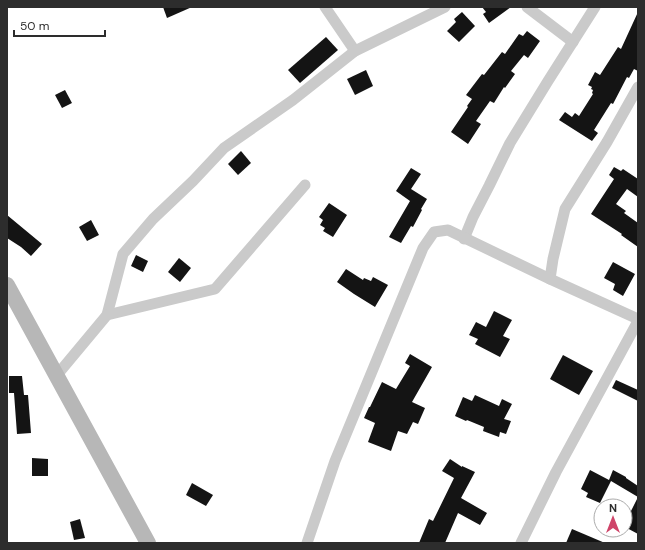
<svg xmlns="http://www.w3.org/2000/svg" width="645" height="550" viewBox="0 0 645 550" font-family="'DM Sans',sans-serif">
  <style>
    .building { fill: #141414 }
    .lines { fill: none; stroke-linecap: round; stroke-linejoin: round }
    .minor { stroke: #cacaca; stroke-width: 11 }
    .secondary { stroke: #b7b7b7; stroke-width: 16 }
  </style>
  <rect width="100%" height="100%" fill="#fff"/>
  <g class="building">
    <path d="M163,7H192L167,18Z"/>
    <path d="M482,7H511L489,23L483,14L486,12Z"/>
    <path d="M462,12L475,26L459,42L447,31L456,22L454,19Z"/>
    <path d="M638,12V71L634,69L629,78L627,77L613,104L611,103L594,130L598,133L592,141L559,120L565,112L572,117L575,113L579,116L593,94L592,93L593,90L591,89L592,87L588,85L595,72L600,75L618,47L621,49Z"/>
    <path d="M527,31L540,41L528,58L524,55L511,71L515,74L505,88L504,87L494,103L490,101L476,121L481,124L468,144L451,132L468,107L467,106L472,99L466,95L482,74L484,75L502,52L505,54L519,34L523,36Z"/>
    <path d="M326,37L338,50L300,83L288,70Z"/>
    <path d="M366,70L373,86L355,95L347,79Z"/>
    <path d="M65,90L72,103L62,108L55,95Z"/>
    <path d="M241,151L251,163L238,175L228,164Z"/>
    <path d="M614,167L621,171L623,169L638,179V197L627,189L616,204L626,211L624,213L638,223V247L621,235L622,234L591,214L614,179L609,175Z"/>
    <path d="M411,168L421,174L411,189L427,199L421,209L422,210L413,227L411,226L401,243L389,237L410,201L396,191Z"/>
    <path d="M329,203L347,215L333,237L323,231L325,228L320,225L323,220L319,217Z"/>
    <path d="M7,215L42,244L31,256L21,247L7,238Z"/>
    <path d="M91,220L99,235L87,241L79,227Z"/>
    <path d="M136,255L148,261L143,272L131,266Z"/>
    <path d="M179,258L191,268L180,282L168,272Z"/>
    <path d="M613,262L635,274L623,296L613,290L615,284L604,278Z"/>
    <path d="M346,269L363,280L364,278L371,281L373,277L388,285L375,307L354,294L337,282Z"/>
    <path d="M494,311L512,320L503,336L510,339L500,357L475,344L478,339L469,335L476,322L486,327Z"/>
    <path d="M410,354L432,367L412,402L425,408L418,424L413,422L407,434L398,431L391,451L368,442L375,423L364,418L369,407H370L382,382L396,389L410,366L405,363Z"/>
    <path d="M563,355L593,371L579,395L550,379Z"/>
    <path d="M9,376H22L24,395H28L31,433L17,434L14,393H9Z"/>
    <path d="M616,380L638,390V401L612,388Z"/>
    <path d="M475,395L499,406L502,399L512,404L504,419L511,421L506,434L500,432L499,437L483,431L484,427L467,420L466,421L455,416L463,397L472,401Z"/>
    <path d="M32,458L48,459V476H32Z"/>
    <path d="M450,459L462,467V466L475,472L461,498L487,513L480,525L458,513L445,543H419L429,519L433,521L454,478L442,471Z"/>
    <path d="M590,470L609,480L613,470L626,477V478L638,486V534L625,527V523L638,497L611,481L600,503L586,497L588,493L581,489Z"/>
    <path d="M192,483L213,495L206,506L186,495Z"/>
    <path d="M80,519L85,538L74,540L70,522Z"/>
    <path d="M572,529L605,543H566Z"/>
  </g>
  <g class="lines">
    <g class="minor">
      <path d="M325,7L355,51"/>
      <path d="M527,7L573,42"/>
      <path d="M464,239L473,217L489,186L510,143L548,81L595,7"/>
      <path d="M550,279L553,259L565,209L607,142L638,87"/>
      <path d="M107,315L123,254L153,219L193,181L224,148L293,100L355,51L445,7"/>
      <path d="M57,375L107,315L215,289L305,185"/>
      <path d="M307,543L335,461L423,248L434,232L448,230L550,279L638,319"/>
      <path d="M521,543L556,472L638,321"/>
    </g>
    <path class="secondary" d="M7,285L148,543"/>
  </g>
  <rect width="645" height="550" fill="none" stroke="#2d2d2d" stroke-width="16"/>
  <g transform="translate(613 518)"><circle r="19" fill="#ffffff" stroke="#ababab"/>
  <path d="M0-3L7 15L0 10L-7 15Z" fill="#cf4469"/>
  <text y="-6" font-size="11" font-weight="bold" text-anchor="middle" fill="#2d2d2d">N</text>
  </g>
  <path d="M14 30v6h91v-6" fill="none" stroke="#2d2d2d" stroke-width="2"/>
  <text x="20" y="30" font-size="12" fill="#2d2d2d" stroke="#ffffff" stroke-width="3" paint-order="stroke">50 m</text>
</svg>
